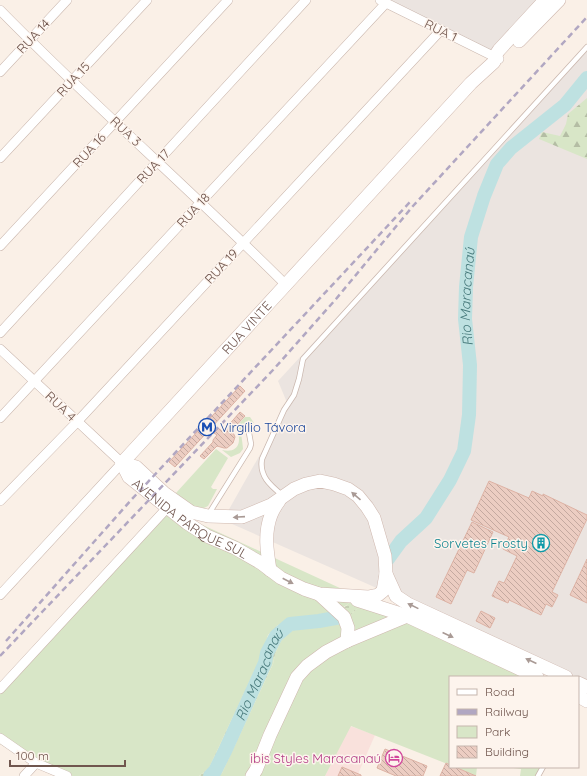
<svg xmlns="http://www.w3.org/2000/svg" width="587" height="776" viewBox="0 0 587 776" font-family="Quicksand,sans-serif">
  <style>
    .commercial { fill: #f9e1dc }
    .industrial { fill: #ebe4e0 }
    .green { fill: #d8e6c7 }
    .forest { fill: url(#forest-firs) }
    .wetland { fill: url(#wetland-marsh) }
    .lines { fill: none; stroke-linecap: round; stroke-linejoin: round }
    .river { stroke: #bee1e1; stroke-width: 14 }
    .building { fill: url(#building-back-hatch); stroke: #ddb2a4 }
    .lane-casing { stroke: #cab7ae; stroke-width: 6 }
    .street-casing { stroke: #cab7ae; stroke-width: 10 }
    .secondary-casing { stroke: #cfb8af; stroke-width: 14 }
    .lane { stroke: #fff; stroke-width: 4.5 }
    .street { stroke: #fff; stroke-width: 9 }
    .secondary { stroke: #fff; stroke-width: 13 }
    .rail { stroke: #b1a7c2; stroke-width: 2.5; stroke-dasharray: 6 4; stroke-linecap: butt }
    .oneway { fill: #a99a95 }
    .labels { text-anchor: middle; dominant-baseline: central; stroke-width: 3; stroke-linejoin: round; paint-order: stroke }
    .street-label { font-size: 13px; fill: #70564e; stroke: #fdf4ed }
    .transit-label { font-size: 13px; fill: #164399; stroke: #fdf4ed; text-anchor: start }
    .culture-label { font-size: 13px; fill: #0d838f; stroke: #fdf4ed; text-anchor: end }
    .hotel-label { font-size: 13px; fill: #b23c85; stroke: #fdf4ed; text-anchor: end }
    .water-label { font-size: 14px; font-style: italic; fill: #47797b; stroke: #fdf4ed }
  </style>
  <defs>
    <pattern id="forest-firs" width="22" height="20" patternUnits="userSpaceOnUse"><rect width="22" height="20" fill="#d8e6c7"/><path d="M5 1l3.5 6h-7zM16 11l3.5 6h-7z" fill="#b4bda4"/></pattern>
    <pattern id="wetland-marsh" width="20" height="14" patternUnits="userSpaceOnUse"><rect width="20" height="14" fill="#d8e6c7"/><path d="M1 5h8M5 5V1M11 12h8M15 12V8" fill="none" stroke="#b4bda4"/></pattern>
    <pattern id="building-back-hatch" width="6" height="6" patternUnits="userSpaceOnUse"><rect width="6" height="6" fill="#eccdc2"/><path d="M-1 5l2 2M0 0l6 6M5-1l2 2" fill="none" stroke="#c4a9a0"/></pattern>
  </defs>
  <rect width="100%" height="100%" fill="#faf0e7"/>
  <path class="commercial" d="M350,726L375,735L358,774L361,776H325Z"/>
  <g class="industrial">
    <path d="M390,0H550L499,55Z"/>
    <path d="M587,46V681L223,520L288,405L278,381Z"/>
  </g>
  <g class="green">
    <path d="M245,417H250L254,423C235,425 243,436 243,449L240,453L231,457L222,450C240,454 242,440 236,427Z"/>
    <path d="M216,449L228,458L211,487L213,489H217L208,506L204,508L188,505L176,493Z"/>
    <path d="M169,507L192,520L355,595L348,604L335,613L278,625L268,635L263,652L209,768L199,776H61L36,765L0,744V689Z"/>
    <path d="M366,600L532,677H450V765L351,726L325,776H219L222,773L273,664L275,654L281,641L293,630L341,624Z"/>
    <path d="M455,767H477L476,776Z"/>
    <path d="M507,767H540L536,776H520L521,769Z"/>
  </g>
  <path class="forest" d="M587,98V159L539,139L542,132L560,136L566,124L568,114Z"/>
  <path class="wetland" d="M355,595L366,600L341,624L293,630L281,641L275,654L273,664L222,773L219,776H199L209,768L263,652C264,647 266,639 269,635C284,612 312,620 334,613C343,611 350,602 355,595Z"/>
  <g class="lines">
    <g class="river">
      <path id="s1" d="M388,559L401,541L426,518L450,480L464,451L469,415L470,365L465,319L466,287L471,237L484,196L497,164L511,148L565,105L587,78"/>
      <path id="s2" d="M210,776L215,771L225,751L265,663L267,653L276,636L290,624L319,621L341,617"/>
    </g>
  </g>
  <g class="building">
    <path d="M240,386L245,391L175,467L169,462Z"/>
    <path d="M240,412L245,416L232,430L235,437L233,443L227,448H224L217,446L204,459L200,456L213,442V440L217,435L214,433L218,428L222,431L226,426L227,427Z"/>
    <path d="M489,481L529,498L532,491L543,496V494L587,515V519L552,592L558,595L552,607L546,604L541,615L509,600L508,603L492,596L499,581L504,583L517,556L503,549L509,537L471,520Z"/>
    <path d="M472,522L493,532L474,573L467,570L451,604L436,597Z"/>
    <path d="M587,559V603L570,595Z"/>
    <path d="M481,611L495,618L490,628L476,621Z"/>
    <path d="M385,749L427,766L423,776H396L377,768Z"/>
    <path d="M446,763L450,765V767H455L476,776H440Z"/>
    <path d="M342,767L361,775V776H338Z"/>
  </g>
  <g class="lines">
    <g class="lane-casing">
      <g id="lane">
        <path d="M282,495C270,485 259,476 262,459L284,410L294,395L299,379L303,359L587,47"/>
        <path d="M208,515L250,448L251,444L249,433"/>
        <path d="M538,776L543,767"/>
      </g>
    </g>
    <g class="street-casing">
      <g id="street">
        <path d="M380,0L499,59"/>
        <path d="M0,10C93,105 193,192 286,285"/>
        <path d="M0,72L67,0"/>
        <path d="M0,158L147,0"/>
        <path d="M0,246L228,0"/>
        <path d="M0,333L306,0"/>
        <path d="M0,349L122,463L0,595"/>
        <path d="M0,418L386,3"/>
        <path d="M0,501L77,422L441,30"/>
        <path d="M0,689L167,508"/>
        <path d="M0,738L36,763L67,776"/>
        <path d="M24,776L36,763"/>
      </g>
    </g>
    <g class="secondary-casing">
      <g id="secondary">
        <path d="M519,41L559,0"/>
        <path id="s3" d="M122,463L471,83L494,62L495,56L499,50L545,0"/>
        <path d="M122,463L136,467L164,493L191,512L208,516L242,517L271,505L294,489L306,484L320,481L334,484L348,489L358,496L367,507L374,518L385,556L386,574L396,596L408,604L566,677"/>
        <path id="s4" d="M122,463L129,477L187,523L207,536L235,548L261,563L281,578L304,589L319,594L368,597L378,595L383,591L386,574"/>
        <path d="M270,570C267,552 264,533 271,515C273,510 276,505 279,501"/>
        <path d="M357,600L407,616L537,677"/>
        <path d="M347,641L407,616"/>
        <path d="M578,683L587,687"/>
        <path d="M578,696L587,701"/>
        <path d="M252,776L256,770L270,735L297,677L307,666L326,652L347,641L348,628L344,617L319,594"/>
      </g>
    </g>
    <use href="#lane" class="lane"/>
    <use href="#street" class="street"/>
    <use href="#secondary" class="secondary"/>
    <g class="rail">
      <path d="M6,641L132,499L410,202"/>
      <path d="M0,656L273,370L336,299L413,206L587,17"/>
    </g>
  </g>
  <defs><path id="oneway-solid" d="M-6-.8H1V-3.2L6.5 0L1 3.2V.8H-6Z"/></defs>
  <g class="oneway">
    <use href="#oneway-solid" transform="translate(356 496) rotate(-139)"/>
    <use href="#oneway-solid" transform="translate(239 517) rotate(176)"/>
    <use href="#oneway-solid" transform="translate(288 581) rotate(27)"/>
    <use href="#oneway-solid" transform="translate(413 606) rotate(-154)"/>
    <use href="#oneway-solid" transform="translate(448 635) rotate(25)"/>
    <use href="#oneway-solid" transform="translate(531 661) rotate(-155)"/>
  </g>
  <defs>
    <g id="metro-ring" transform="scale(0.9)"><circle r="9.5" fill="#fdf4ed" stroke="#1a4fb4" stroke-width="1.5"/><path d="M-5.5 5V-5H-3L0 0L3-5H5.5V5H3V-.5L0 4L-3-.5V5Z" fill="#1a4fb4"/></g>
    <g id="building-ring" transform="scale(0.9)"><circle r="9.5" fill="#fdf4ed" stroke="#0f9aa8" stroke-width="1.5"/><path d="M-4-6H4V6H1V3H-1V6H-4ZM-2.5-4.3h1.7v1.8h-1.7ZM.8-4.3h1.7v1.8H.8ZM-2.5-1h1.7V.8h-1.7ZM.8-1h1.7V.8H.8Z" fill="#0f9aa8"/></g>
    <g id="hotel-ring" transform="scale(0.9)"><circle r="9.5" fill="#fdf4ed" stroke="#d1479c" stroke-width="1.5"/><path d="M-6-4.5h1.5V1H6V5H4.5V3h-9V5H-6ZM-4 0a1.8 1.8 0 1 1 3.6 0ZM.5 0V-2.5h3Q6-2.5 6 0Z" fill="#d1479c"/></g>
  </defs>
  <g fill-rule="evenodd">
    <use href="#metro-ring" x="207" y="427"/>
    <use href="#building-ring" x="541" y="543"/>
    <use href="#hotel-ring" x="394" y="758"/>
  </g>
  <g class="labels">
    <g class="street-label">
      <text transform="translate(441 30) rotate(26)">RUA 1</text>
      <text transform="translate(33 36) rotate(-47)">RUA 14</text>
      <text transform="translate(73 79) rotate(-47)">RUA 15</text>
      <text transform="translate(126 131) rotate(43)">RUA 3</text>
      <text transform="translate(89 150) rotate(-47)">RUA 16</text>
      <text transform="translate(153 166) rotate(-47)">RUA 17</text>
      <text transform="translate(193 210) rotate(-47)">RUA 18</text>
      <text transform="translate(221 266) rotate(-47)">RUA 19</text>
      <text stroke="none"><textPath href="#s3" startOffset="184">RUA VINTE</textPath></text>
      <text transform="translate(61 406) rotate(44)">RUA 4</text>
      <text stroke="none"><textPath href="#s4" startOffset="90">AVENIDA PARQUE SUL</textPath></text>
    </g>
    <g class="transit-label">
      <text x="220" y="427">Virgílio Távora</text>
    </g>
    <g class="culture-label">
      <text x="528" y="543">Sorvetes Frosty</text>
    </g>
    <g class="hotel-label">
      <text x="381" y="758">ibis Styles Maracanaú</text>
    </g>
    <g class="water-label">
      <text stroke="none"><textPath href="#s1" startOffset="288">Rio Maracanaú</textPath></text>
      <text stroke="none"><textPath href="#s2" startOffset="113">Rio Maracanaú</textPath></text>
    </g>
  </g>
  <rect x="449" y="676" width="130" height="92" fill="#fdf4ed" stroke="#c5b5ad"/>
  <rect x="457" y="689" width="20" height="6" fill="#ffffff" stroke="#c5b5ad"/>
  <text x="485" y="696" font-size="12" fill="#70564e">Road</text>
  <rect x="457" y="709" width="20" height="6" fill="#b1a7c2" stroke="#c5b5ad"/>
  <text x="485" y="716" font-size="12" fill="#70564e">Railway</text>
  <rect x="457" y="726" width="20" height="12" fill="#d8e6c7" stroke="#c5b5ad"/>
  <text x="485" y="736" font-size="12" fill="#70564e">Park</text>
  <rect x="457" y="746" width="20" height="12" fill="url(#building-back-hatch)" stroke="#c5b5ad"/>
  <text x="485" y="756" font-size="12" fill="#70564e">Building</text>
  <path d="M10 760v6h115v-6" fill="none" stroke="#70564e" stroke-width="2"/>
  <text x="16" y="760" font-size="12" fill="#70564e" stroke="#fdf4ed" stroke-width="3" paint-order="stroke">100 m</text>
</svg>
